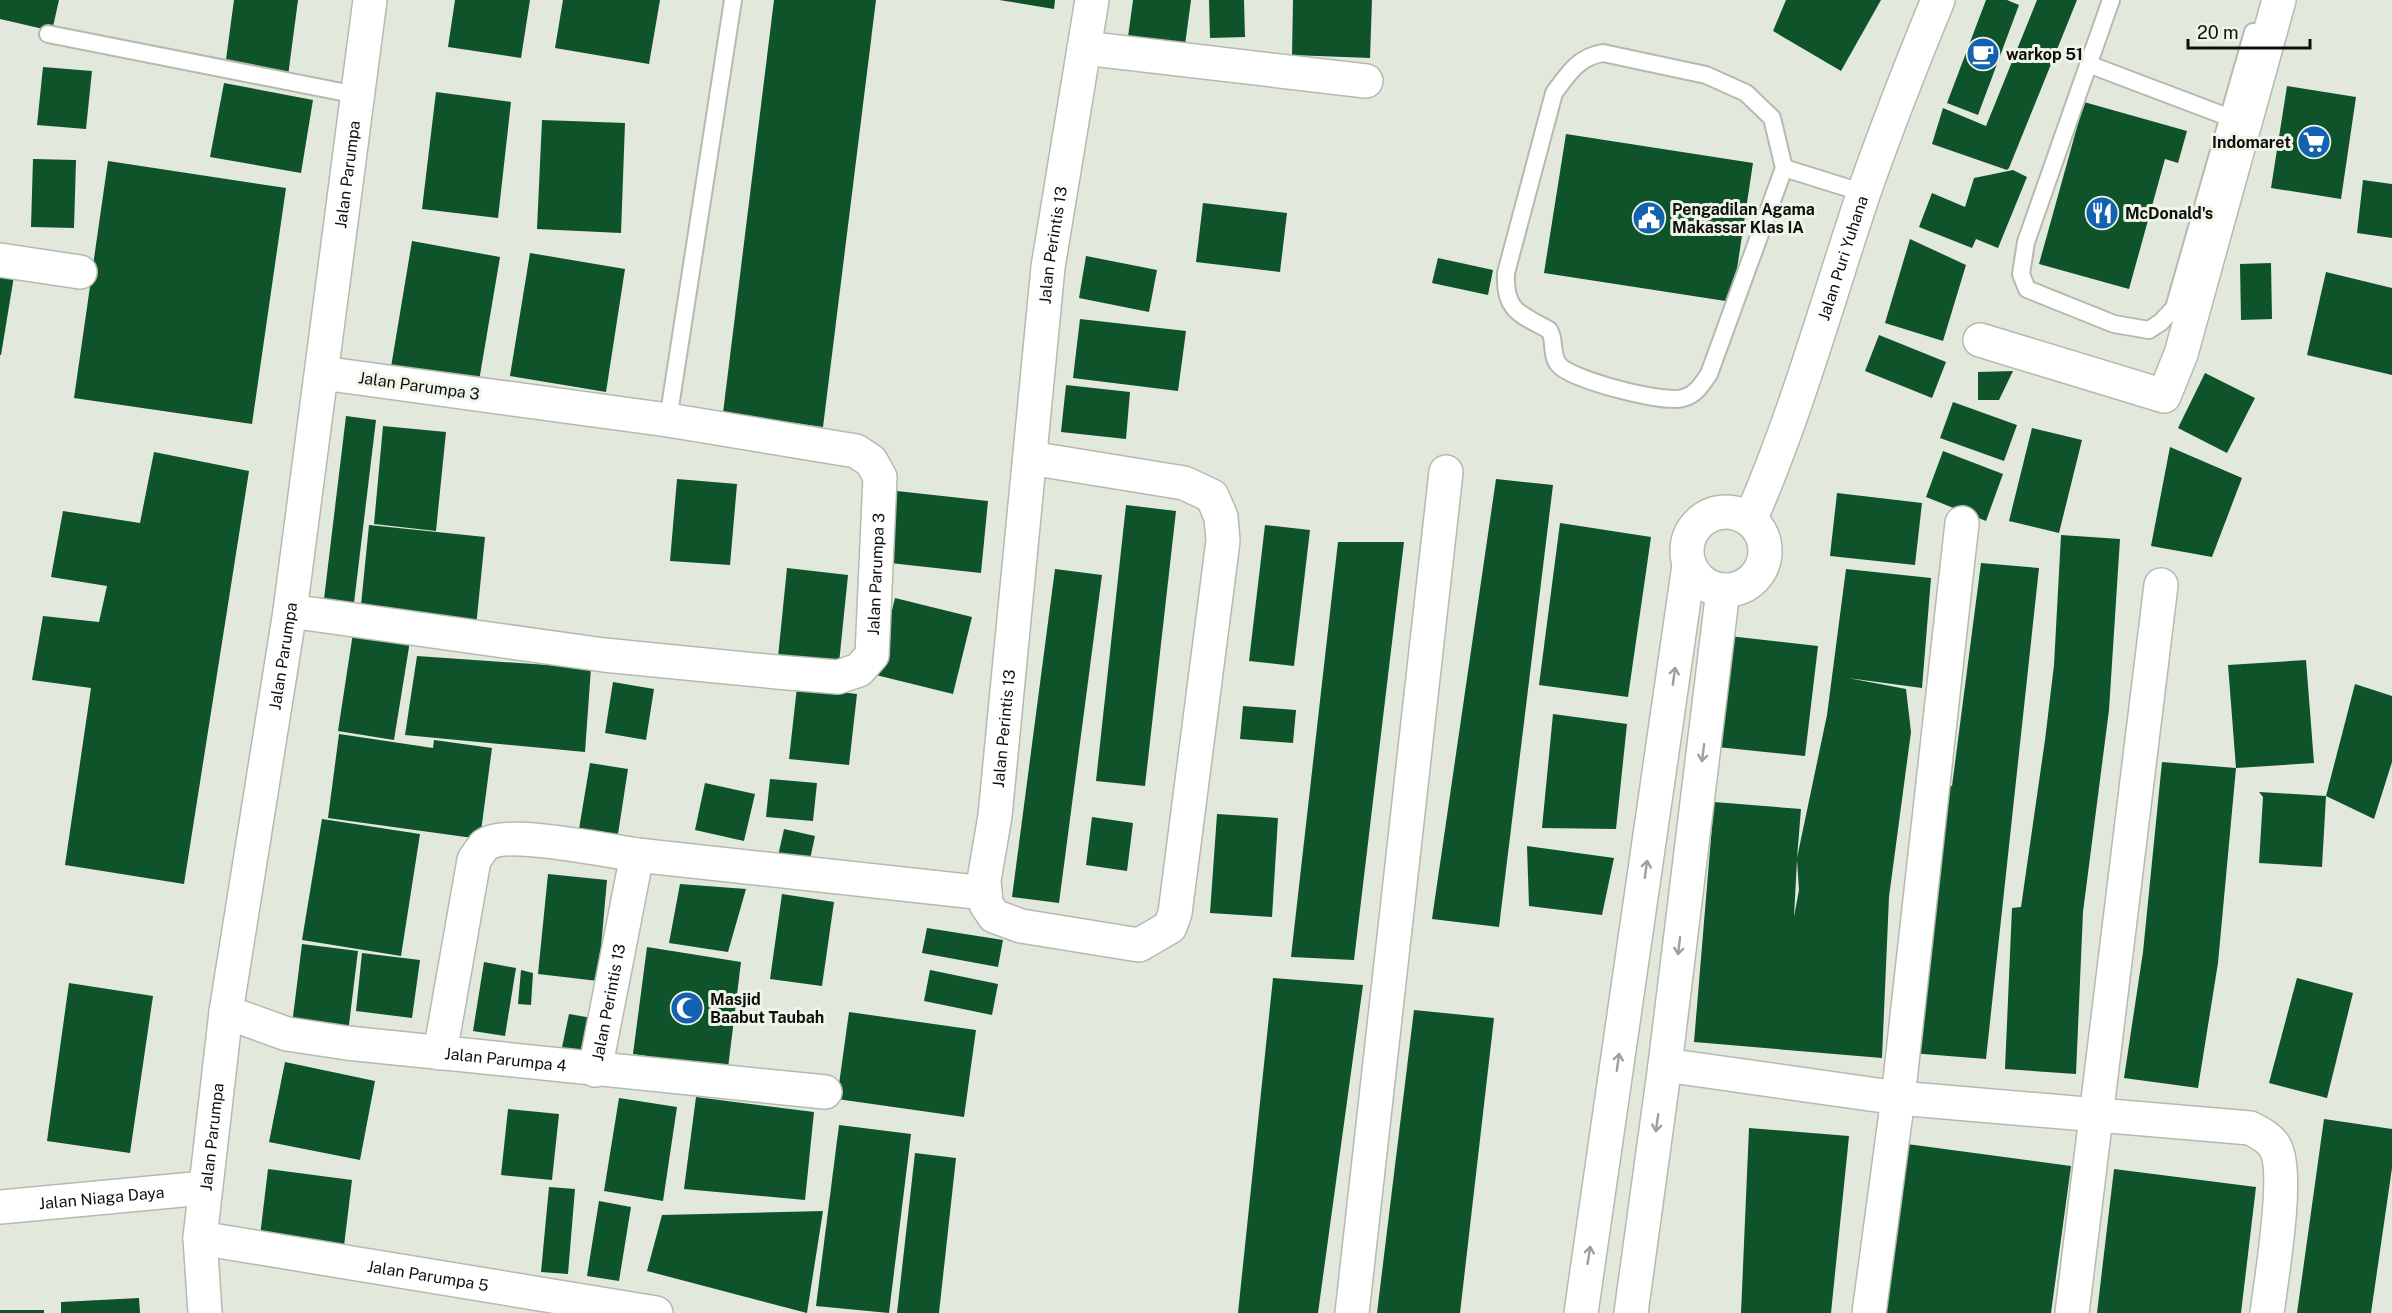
<svg xmlns="http://www.w3.org/2000/svg" width="2392" height="1313" viewBox="0 0 2392 1313" font-family="'Public Sans',sans-serif">
  <style>
    .building { fill: #0f532a; fill-rule: evenodd }
    .lines { fill: none; stroke-linecap: round; stroke-linejoin: round }
    .lane-casing { stroke: #b5baaf; stroke-width: 20 }
    .street-casing { stroke: #b5baaf; stroke-width: 36 }
    .lane { stroke: #fff; stroke-width: 16 }
    .street { stroke: #fff; stroke-width: 33 }
    .oneway { stroke: #9f9f9e }
    .labels { text-anchor: middle; dominant-baseline: central; stroke-width: 6; stroke-linejoin: round; paint-order: stroke }
    .poi-label { font-size: 16px; font-weight: bold; fill: #0f100d; stroke: #f0f5ea; text-anchor: start }
    .street-label { font-size: 16px; fill: #0f100d; stroke: #f0f5ea }
  </style>
  <rect width="100%" height="100%" fill="#e3e8dd"/>
  <g class="building">
    <path d="M0,0H59L52,31L0,19Z"/>
    <path d="M234,0H298L288,76L225,67Z"/>
    <path d="M455,0H530L521,58L448,47Z"/>
    <path d="M563,0H660L649,64L555,48Z"/>
    <path d="M774,0H876L823,427L723,413Z"/>
    <path d="M999,0H1055L1054,9Z"/>
    <path d="M1133,0H1191L1185,45L1128,37Z"/>
    <path d="M1209,0H1244L1245,37L1210,38Z"/>
    <path d="M1293,0H1372L1370,58L1292,55Z"/>
    <path d="M1786,0H1881L1841,71L1773,31Z"/>
    <path d="M1986,0H2007L2019,5L1978,115L1947,103Z"/>
    <path d="M2037,0H2077L2009,168L2007,170L1932,144L1943,108L1986,126Z"/>
    <path d="M43,67L92,71L86,129L37,125Z"/>
    <path d="M224,83L313,100L301,173L210,157Z"/>
    <path d="M2287,86L2356,97L2341,199L2271,188Z"/>
    <path d="M436,92L511,102L498,218L422,209Z"/>
    <path d="M2084,102L2187,131L2178,163L2165,159L2129,289L2039,264Z"/>
    <path d="M542,120L625,123L621,233L537,229Z"/>
    <path d="M1566,134L1753,163L1732,302L1544,273Z"/>
    <path d="M33,159L76,160L74,228L31,227Z"/>
    <path d="M108,161L286,188L252,424L74,398Z"/>
    <path d="M2013,170L2027,177L1998,248L1976,239L1972,248L1919,227L1932,193L1965,207L1974,178Z"/>
    <path d="M2363,180L2392,184V238L2357,233Z"/>
    <path d="M1203,203L1287,213L1280,272L1196,262Z"/>
    <path d="M1910,239L1966,265L1943,341L1885,323Z"/>
    <path d="M412,241L500,257L479,381L391,367Z"/>
    <path d="M530,253L625,269L606,392L510,376Z"/>
    <path d="M1086,256L1157,270L1149,312L1079,298Z"/>
    <path d="M1438,258L1493,270L1488,295L1432,283Z"/>
    <path d="M2271,263L2272,319L2241,320L2240,264Z"/>
    <path d="M2326,272L2392,288V375L2307,355Z"/>
    <path d="M0,276H14L1,355H0Z"/>
    <path d="M1080,319L1186,331L1178,391L1073,378Z"/>
    <path d="M1879,335L1946,362L1932,398L1865,371Z"/>
    <path d="M2013,371L1999,400H1978V372Z"/>
    <path d="M2205,373L2255,398L2227,453L2178,428Z"/>
    <path d="M1066,385L1130,392L1126,439L1061,432Z"/>
    <path d="M1953,402L2017,425L2004,461L1940,438Z"/>
    <path d="M346,416L376,420L354,603L324,599Z"/>
    <path d="M383,426L446,432L436,531L374,524Z"/>
    <path d="M2032,428L2082,440L2059,533L2009,521Z"/>
    <path d="M2170,447L2242,478L2212,557L2151,546Z"/>
    <path d="M1943,451L2003,474L1986,521L1926,497Z"/>
    <path d="M154,452L249,471L184,884L65,865L91,688L32,680L43,616L99,622L107,586L51,577L63,511L140,523Z"/>
    <path d="M677,479L737,484L730,565L670,561Z"/>
    <path d="M1496,479L1553,485L1499,927L1432,919Z"/>
    <path d="M897,491L988,501L981,573L890,563Z"/>
    <path d="M1837,493L1922,503L1915,565L1830,556Z"/>
    <path d="M1126,505L1176,511L1145,786L1096,781Z"/>
    <path d="M1560,523L1651,537L1628,697L1539,685Z"/>
    <path d="M369,525L485,537L476,627L360,615Z"/>
    <path d="M1265,525L1310,530L1294,666L1249,661Z"/>
    <path d="M2061,535L2120,539L2109,710L2083,912L2076,1074L2005,1069L2012,908L2021,907L2045,740L2054,665Z"/>
    <path d="M1338,542H1404L1354,960L1291,957Z"/>
    <path d="M1981,563L2039,568L1986,1059L1911,1053L1937,785L1952,786Z"/>
    <path d="M787,568L848,575L838,673L777,667Z"/>
    <path d="M1055,569L1102,575L1059,903L1012,897Z"/>
    <path d="M1846,569L1931,578L1922,688L1848,678L1906,689L1911,732L1889,897L1882,1058L1694,1042L1714,802L1801,809L1797,858L1827,715ZM1797,860L1799,890L1794,917Z"/>
    <path d="M895,598L972,617L953,694L876,675Z"/>
    <path d="M353,633L410,641L394,740L338,731Z"/>
    <path d="M1729,636L1818,646L1805,756L1717,747Z"/>
    <path d="M417,656L591,668L585,752L405,735Z"/>
    <path d="M2306,660L2314,763L2236,768L2218,963L2198,1088L2124,1078L2143,952L2162,762L2236,768L2228,665Z"/>
    <path d="M613,682L654,689L646,740L605,733Z"/>
    <path d="M2355,684L2392,696V762L2374,819L2326,796Z"/>
    <path d="M797,687L857,694L849,765L789,759Z"/>
    <path d="M1243,706L1296,710L1293,743L1240,739Z"/>
    <path d="M1553,714L1627,724L1616,829L1542,828Z"/>
    <path d="M339,734L433,748L434,740L492,748L480,839L328,818Z"/>
    <path d="M590,763L628,769L616,847L577,841Z"/>
    <path d="M770,779L817,783L813,821L766,817Z"/>
    <path d="M705,783L755,794L744,841L695,830Z"/>
    <path d="M2259,792L2326,796L2322,867L2259,863L2263,797Z"/>
    <path d="M1217,814L1278,818L1272,917L1210,913Z"/>
    <path d="M1092,817L1133,823L1127,871L1086,865Z"/>
    <path d="M322,819L420,834L401,956L302,940Z"/>
    <path d="M784,829L815,836L809,864L778,856Z"/>
    <path d="M1527,846L1614,858L1602,915L1529,906Z"/>
    <path d="M548,874L607,880L598,981L538,974Z"/>
    <path d="M680,884L746,889L728,952L669,943Z"/>
    <path d="M782,894L834,902L822,986L770,979Z"/>
    <path d="M927,928L1003,940L998,967L922,953Z"/>
    <path d="M302,944L358,951L347,1041L291,1033Z"/>
    <path d="M647,947L741,962L728,1068L633,1054Z"/>
    <path d="M362,953L420,960L412,1018L356,1011Z"/>
    <path d="M484,962L516,968L505,1036L473,1031Z"/>
    <path d="M521,970L533,973L531,1005L518,1004Z"/>
    <path d="M930,970L998,984L992,1015L924,1001Z"/>
    <path d="M1273,978L1363,985L1318,1313H1238Z"/>
    <path d="M2297,978L2353,993L2327,1098L2269,1083Z"/>
    <path d="M69,983L153,996L130,1153L47,1141Z"/>
    <path d="M1414,1010L1494,1018L1460,1313H1377Z"/>
    <path d="M849,1012L976,1030L964,1117L837,1099Z"/>
    <path d="M569,1014L592,1018L584,1062L560,1057Z"/>
    <path d="M285,1062L375,1081L360,1160L269,1142Z"/>
    <path d="M696,1097L814,1112L805,1200L684,1189Z"/>
    <path d="M619,1098L677,1107L663,1201L604,1191Z"/>
    <path d="M508,1109L559,1114L552,1180L501,1175Z"/>
    <path d="M2324,1119L2392,1129V1168L2371,1313H2297Z"/>
    <path d="M839,1125L911,1134L889,1313L816,1306Z"/>
    <path d="M1749,1128L1849,1136L1831,1313H1741Z"/>
    <path d="M1907,1144L2071,1166L2051,1313H1884Z"/>
    <path d="M915,1153L956,1158L939,1313H897Z"/>
    <path d="M268,1169L352,1180L344,1246L260,1236Z"/>
    <path d="M2114,1169L2256,1187L2241,1313H2097Z"/>
    <path d="M549,1187L575,1189L568,1274L541,1272Z"/>
    <path d="M599,1201L631,1207L619,1281L587,1276Z"/>
    <path d="M823,1211L807,1313L647,1271L662,1215Z"/>
    <path d="M139,1298L140,1313H61V1302Z"/>
    <rect x="0" y="1310" width="44" height="3"/>
  </g>
  <g class="lines">
    <g class="lane-casing">
      <g id="lane">
        <path d="M2111,0L2026,242L2021,274L2027,289L2114,324L2149,330L2161,322L2174,308L2253,32"/>
        <path d="M48,34L357,95"/>
        <path d="M1603,53L1706,75L1746,93L1772,118L1784,168L1709,374C1702,384 1696,395 1683,398C1664,404 1572,380 1559,365C1550,355 1556,340 1549,330C1520,314 1504,311 1506,273L1554,93C1568,74 1578,57 1603,53Z"/>
        <path d="M2088,64L2228,117"/>
        <path d="M1784,168L1864,193"/>
        <path d="M668,420L733,0"/>
      </g>
    </g>
    <g class="street-casing">
      <g id="street">
        <path d="M1084,48L1366,81"/>
        <path d="M0,260L80,272"/>
        <path d="M1980,340L2164,396L2181,354L2279,0"/>
        <circle cx="1726" cy="551" r="39"/>
        <path id="s1" d="M1750,520C1797,413 1827,302 1864,192C1887,127 1912,63 1938,0"/>
        <path id="s2" d="M290,611L604,655L777,672L838,677L859,670L872,655L880,477L871,461L856,451L668,420L322,373"/>
        <path d="M985,893L986,904L994,916L1021,926L1139,945L1170,927L1175,913L1223,541L1221,517L1212,496L1184,483L1030,458"/>
        <path id="s3" d="M226,1012L287,1034L347,1043L825,1092"/>
        <path d="M440,1053L474,860C477,856 481,849 485,845C506,829 608,851 637,855"/>
        <path d="M1665,1065L1898,1098L2250,1128C2260,1133 2270,1138 2275,1147C2290,1172 2271,1281 2267,1313"/>
        <path id="s4" d="M595,1070L637,855L985,893L984,880L995,816L1048,267L1092,0"/>
        <path id="s5" d="M0,1207L204,1188"/>
        <path id="s6" d="M200,1238L656,1313"/>
        <path id="s7" d="M205,1313L200,1238L226,1012L290,611L370,0"/>
        <path d="M1352,1313L1446,472"/>
        <path d="M1581,1313L1689,565"/>
        <path d="M1631,1313L1665,1065L1723,590"/>
        <path d="M1869,1313L1898,1098L1962,523"/>
        <path d="M2072,1313L2161,585"/>
      </g>
    </g>
    <use href="#lane" class="lane"/>
    <use href="#street" class="street"/>
  </g>
  <defs><path id="oneway-shaft" d="M-6 0H5M1.5-3L5.5 0L1.5 3" fill="none" stroke-width="1.6" stroke-linecap="round" stroke-linejoin="round" transform="scale(1.5)"/></defs>
  <g class="oneway">
    <use href="#oneway-shaft" transform="translate(1674 676) rotate(-82)"/>
    <use href="#oneway-shaft" transform="translate(1703 753) rotate(97)"/>
    <use href="#oneway-shaft" transform="translate(1646 869) rotate(-82)"/>
    <use href="#oneway-shaft" transform="translate(1679 946) rotate(97)"/>
    <use href="#oneway-shaft" transform="translate(1618 1062) rotate(-82)"/>
    <use href="#oneway-shaft" transform="translate(1657 1123) rotate(98)"/>
    <use href="#oneway-shaft" transform="translate(1589 1255) rotate(-81)"/>
  </g>
  <defs>
    <g id="cafe-disc" transform="scale(1.725)"><circle r="9.5" fill="#1262b0" stroke="#f0f5ea"/><path d="M-5.5-4.5H6V0H3Q3 3.5 0 3.5H-2.5Q-5.5 3.5-5.5 0ZM3-3.2v2h1.7v-2ZM-6 4.5H4V6H-6Z" fill="#fff"/></g>
    <g id="supermarket-disc" transform="scale(1.725)"><circle r="9.5" fill="#1262b0" stroke="#f0f5ea"/><path d="M-6-5.5h2.5l.6 2H6L4.5 2H-2.5L-4.4-4H-6ZM-1.5 3.2a1.3 1.3 0 1 0 .1 0ZM3 3.2a1.3 1.3 0 1 0 .1 0Z" fill="#fff"/></g>
    <g id="restaurant-disc" transform="scale(1.725)"><circle r="9.5" fill="#1262b0" stroke="#f0f5ea"/><path d="M-5-6h1v4h1v-4h1v4h1v-4h1v5L-1.5 .5V6h-2V.5L-5-1ZM5-6V6H3V1.5H1.5Q1.5-4 5-6Z" fill="#fff"/></g>
    <g id="civic-disc" transform="scale(1.725)"><circle r="9.5" fill="#1262b0" stroke="#f0f5ea"/><path d="M-.6-6.5H3V-4.5H.6V-3L4-1V1h2V6H-6V1h2V-1L-.6-3ZM-1.2 2.5V6h2.4V2.5Z" fill="#fff"/></g>
    <g id="mosque-disc" transform="scale(1.725)"><circle r="9.5" fill="#1262b0" stroke="#f0f5ea"/><path d="M3.5-4.9A6 6 0 1 0 3.5 4.9A5 5 0 1 1 3.5-4.9Z" fill="#fff"/></g>
  </defs>
  <g fill-rule="evenodd">
    <use href="#cafe-disc" x="1983" y="54"/>
    <use href="#supermarket-disc" x="2314" y="142"/>
    <use href="#restaurant-disc" x="2102" y="213"/>
    <use href="#civic-disc" x="1649" y="218"/>
    <use href="#mosque-disc" x="687" y="1008"/>
  </g>
  <g class="labels">
    <g class="poi-label">
      <text x="2006" y="54">warkop 51</text>
      <text x="2291" y="142" text-anchor="end">Indomaret</text>
      <text x="1672" y="209">Pengadilan Agama<tspan x="1672" dy="18">Makassar Klas IA</tspan></text>
      <text x="2125" y="213">McDonald's</text>
      <text x="710" y="999">Masjid<tspan x="710" dy="18">Baabut Taubah</tspan></text>
    </g>
    <g class="street-label">
      <text stroke="none"><textPath href="#s7" startOffset="1149">Jalan Parumpa</textPath></text>
      <text stroke="none"><textPath href="#s4" startOffset="1221">Jalan Perintis 13</textPath></text>
      <text stroke="none"><textPath href="#s1" startOffset="278">Jalan Puri Yuhana</textPath></text>
      <text transform="translate(419 386) rotate(8)">Jalan Parumpa 3</text>
      <text stroke="none"><textPath href="#s2" startOffset="675">Jalan Parumpa 3</textPath></text>
      <text stroke="none"><textPath href="#s7" startOffset="663">Jalan Parumpa</textPath></text>
      <text stroke="none"><textPath href="#s4" startOffset="735">Jalan Perintis 13</textPath></text>
      <text stroke="none"><textPath href="#s4" startOffset="69">Jalan Perintis 13</textPath></text>
      <text stroke="none"><textPath href="#s3" startOffset="285">Jalan Parumpa 4</textPath></text>
      <text stroke="none"><textPath href="#s7" startOffset="177">Jalan Parumpa</textPath></text>
      <text stroke="none"><textPath href="#s5" startOffset="102">Jalan Niaga Daya</textPath></text>
      <text stroke="none"><textPath href="#s6" startOffset="231">Jalan Parumpa 5</textPath></text>
    </g>
  </g>
  <path d="M2188 39v9h122v-9" fill="none" stroke="#0f100d" stroke-width="3"/>
  <text x="2197" y="39" font-size="18" fill="#0f100d" stroke="#f0f5ea" stroke-width="4.5" paint-order="stroke">20 m</text>
</svg>
